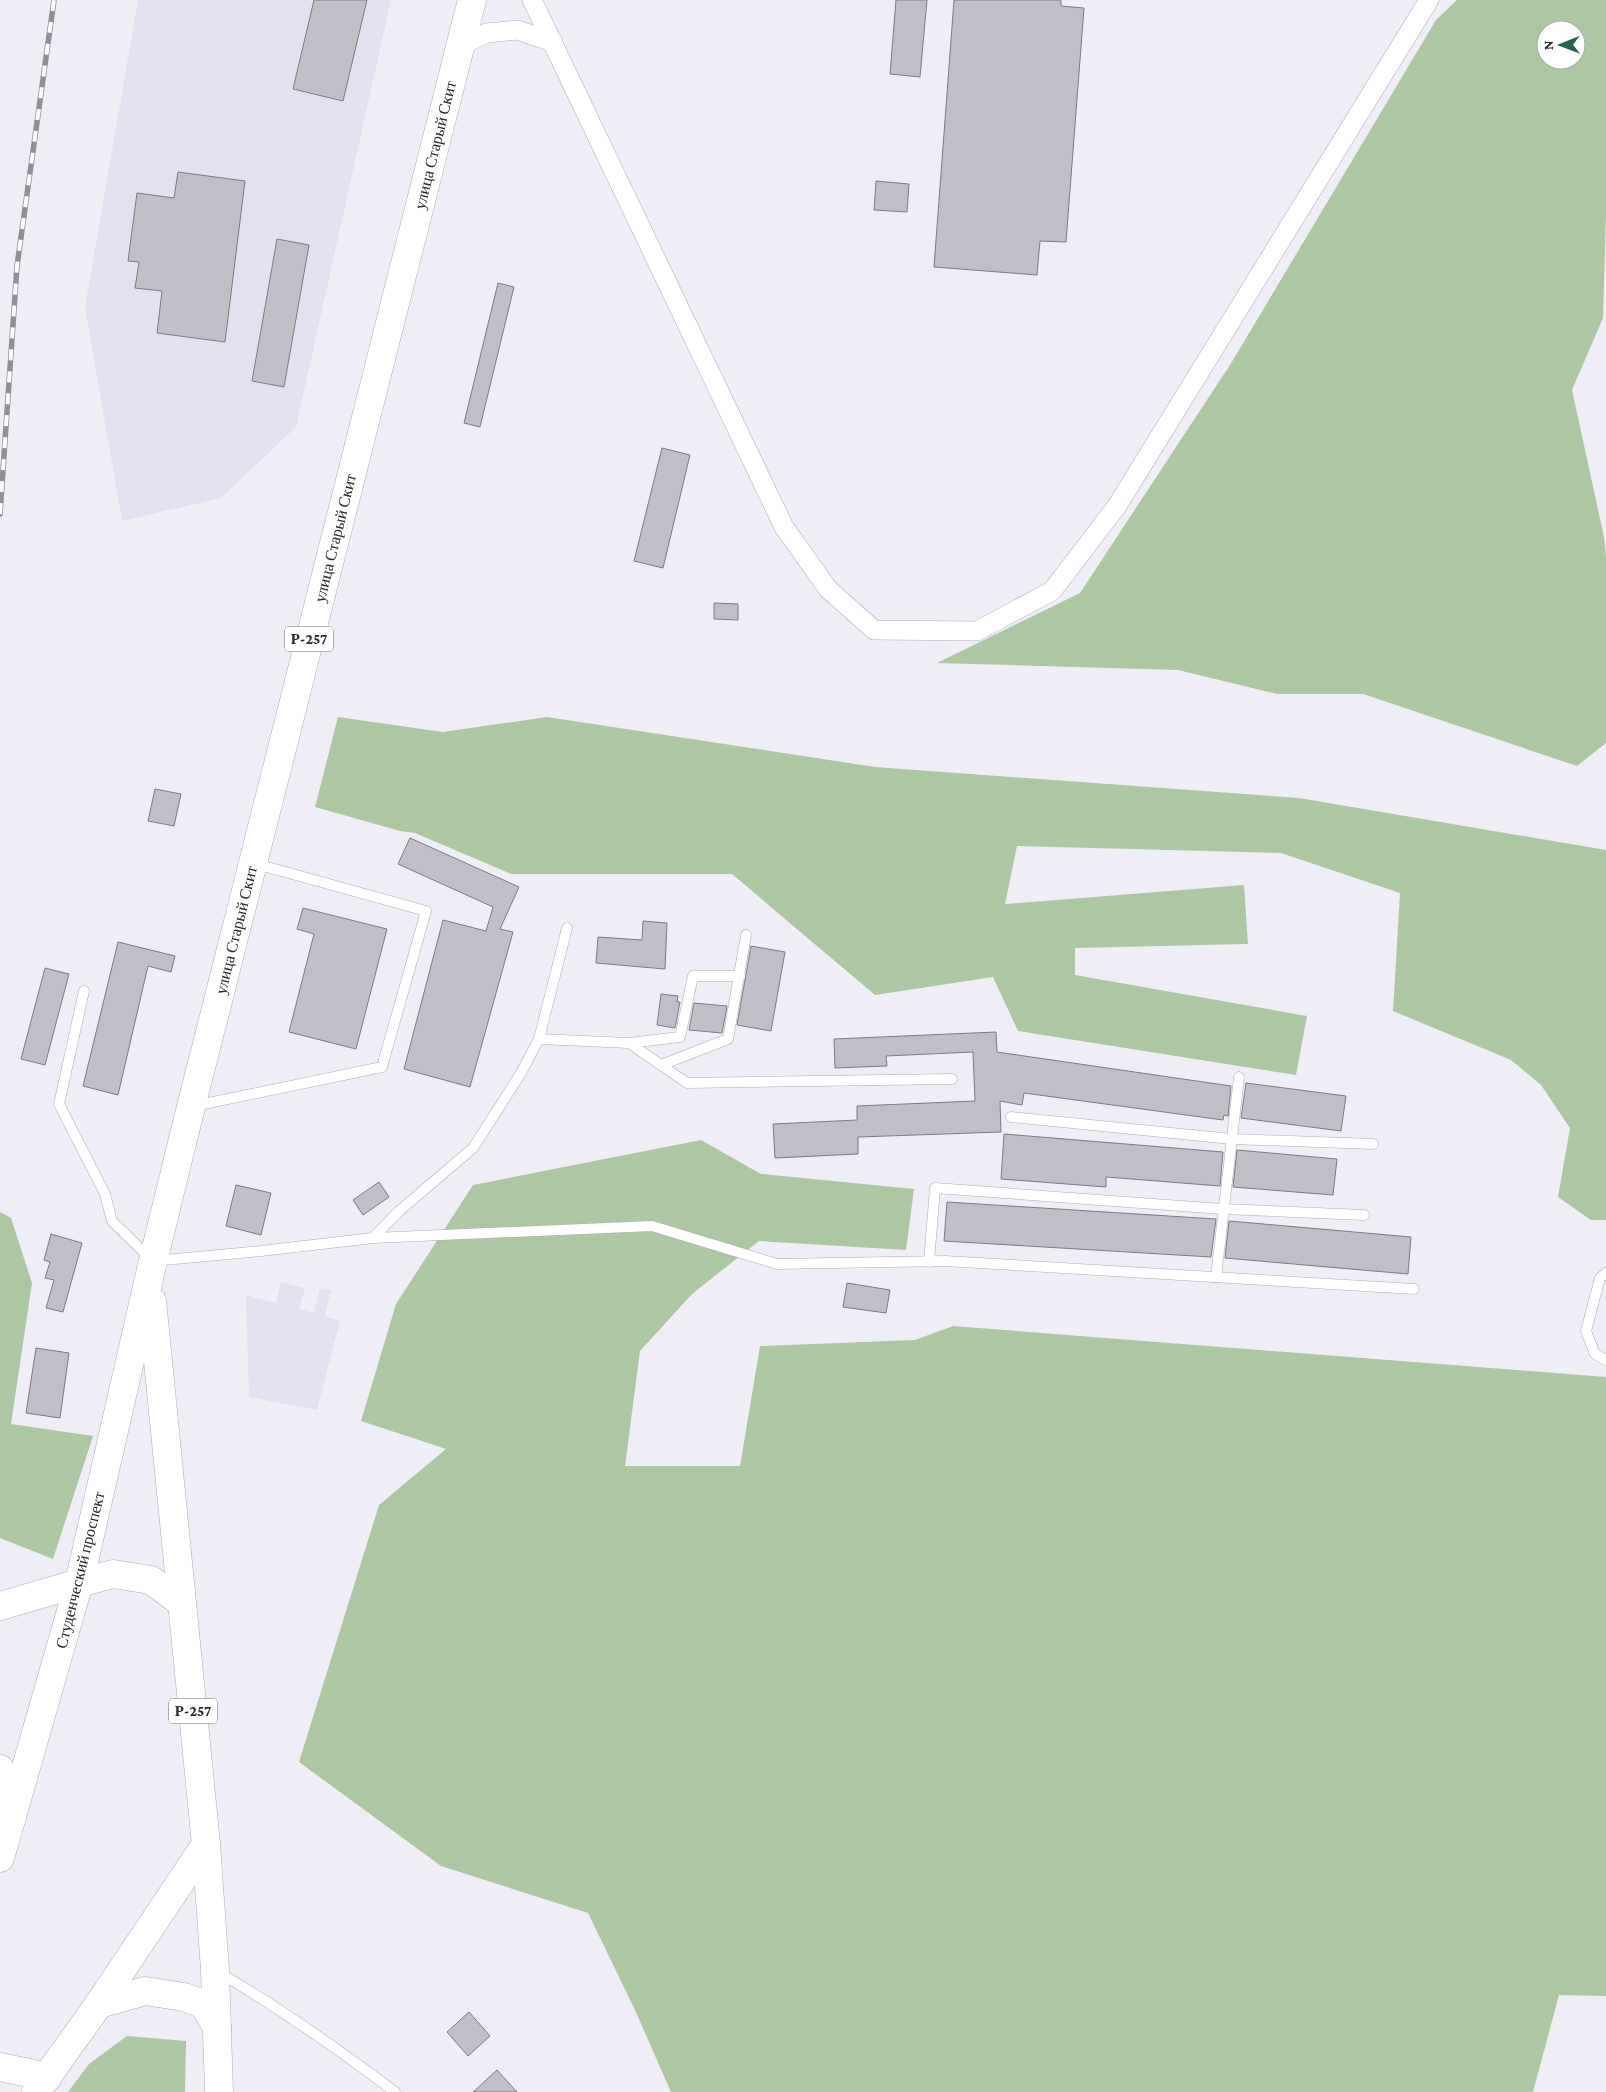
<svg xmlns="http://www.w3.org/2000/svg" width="1606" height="2092" viewBox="0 0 1606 2092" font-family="'Crimson Pro',serif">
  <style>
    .built { fill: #e3e1f0 }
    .green { fill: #adc7a2; fill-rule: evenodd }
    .building { fill: #c0bfc7; stroke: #7c7b82 }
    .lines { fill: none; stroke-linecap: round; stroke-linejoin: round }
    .lane-casing { stroke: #acabb2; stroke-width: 11 }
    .street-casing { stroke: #acabb2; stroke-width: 20 }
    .secondary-casing { stroke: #acabb2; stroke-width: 29 }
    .highway-casing { stroke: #acabb2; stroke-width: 29 }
    .lane { stroke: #fff; stroke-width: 10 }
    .street { stroke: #fff; stroke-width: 19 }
    .secondary { stroke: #fff; stroke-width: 28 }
    .highway { stroke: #fff; stroke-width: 28 }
    .rail-casing { stroke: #908f95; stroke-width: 5.5 }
    .rail { stroke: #fff; stroke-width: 4; stroke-dasharray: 11; stroke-linecap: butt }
    .labels { text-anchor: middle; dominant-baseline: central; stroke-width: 5; stroke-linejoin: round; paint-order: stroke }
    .shield { fill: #fff; stroke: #68686a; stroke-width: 1 }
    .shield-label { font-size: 15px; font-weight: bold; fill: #28272a }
    .street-label { font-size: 16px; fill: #28272a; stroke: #fff }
  </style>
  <rect width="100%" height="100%" fill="#efeef6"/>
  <g class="built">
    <path d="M138,0H391L296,427L221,498L122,521L85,307Z"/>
    <path d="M281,1282L305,1288L299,1309L314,1313L320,1288L331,1290L325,1316L340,1321L317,1410L249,1397L246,1295L276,1303Z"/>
  </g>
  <g class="green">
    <path d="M1457,0H1606V214L1603,318L1572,390L1604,537L1606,558V743L1577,766L1363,694H1277L1178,670L937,663L1080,593L1230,365L1436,20ZM1546,30H1576V60H1546Z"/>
    <path d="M338,717L443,732L547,717L875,767L1299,798L1606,850V1220H1591L1558,1197L1570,1128L1541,1085L1511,1060L1393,1011L1400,893L1281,853L1017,846L1005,904L1244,885L1248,944L1075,948V975L1307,1016L1296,1075L1018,1031L993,977L875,995L732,874H511L415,833L400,831L315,807Z"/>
    <path d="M701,1140L761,1174L914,1189L906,1250L759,1241L692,1294L640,1351L625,1466H740L760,1346L915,1340L953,1326L1606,1377V1996L1559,1995L1533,2092H671L635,2010L588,1913L441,1866L299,1762L379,1505L446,1449L361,1421L396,1304L473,1185Z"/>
    <path d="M0,1212L11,1218L32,1283L11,1424L93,1436L53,1559L0,1538Z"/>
    <path d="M127,2036L186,2041L185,2092H68L89,2064Z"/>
  </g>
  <g class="building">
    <path d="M314,0H367L343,101L293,89Z"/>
    <path d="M896,0H927L920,77L890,74Z"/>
    <path d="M954,0H1061V6L1084,8L1066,242L1040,241L1037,275L934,267Z"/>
    <path d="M178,172L245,181L225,342L157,333L162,291L135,288L139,262L128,261L137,193L174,198Z"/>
    <path d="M876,181L909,184L907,212L874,210Z"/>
    <path d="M277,239L309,245L284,387L252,381Z"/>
    <path d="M498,283L514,287L480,427L464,423Z"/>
    <path d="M662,448L690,455L663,568L634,561Z"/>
    <path d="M714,603L738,604V620L714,619Z"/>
    <path d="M155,789L181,794L174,826L148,821Z"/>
    <path d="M410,838L519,887L500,929L513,932L470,1087L404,1069L443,920L486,931L493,907L398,864Z"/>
    <path d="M303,908L387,929L356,1049L289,1032L314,934L297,929Z"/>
    <path d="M643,921L667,923L665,969L596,963L598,937L642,940Z"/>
    <path d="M118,942L175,956L171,972L148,966L118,1095L83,1086Z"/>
    <path d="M751,946L785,952L771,1031L737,1025Z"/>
    <path d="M45,968L69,974L45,1065L21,1059Z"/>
    <path d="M661,994L678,996L677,1002H680L675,1028L657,1025Z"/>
    <path d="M694,1003L727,1006L722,1033L689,1030Z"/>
    <path d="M996,1032L997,1052L1231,1086L1228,1116L1224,1115L1223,1120L1024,1093L1022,1105L1000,1101L1001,1132L858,1137V1154L775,1158L773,1124L857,1120V1106L975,1101L973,1052L886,1056L887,1066L835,1068L834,1039Z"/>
    <path d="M1246,1083L1346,1096L1341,1131L1241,1118Z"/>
    <path d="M1004,1134L1223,1152L1220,1186L1106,1177V1187L1001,1179Z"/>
    <path d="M1237,1150L1337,1159L1333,1195L1233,1187Z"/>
    <path d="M379,1182L389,1197L363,1215L353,1200Z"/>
    <path d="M236,1185L271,1193L261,1235L226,1226Z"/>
    <path d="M947,1202L1216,1219L1211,1257L944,1241Z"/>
    <path d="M1229,1221L1411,1237L1408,1274L1225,1258Z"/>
    <path d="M51,1234L82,1243L63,1312L46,1308L54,1280L45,1278L50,1262L44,1260Z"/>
    <path d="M847,1283L890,1290L886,1313L843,1307Z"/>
    <path d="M36,1348L69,1353L60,1418L26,1413Z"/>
    <path d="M469,2012L490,2036L468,2056L447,2032Z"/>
    <path d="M497,2070L517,2092H473Z"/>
  </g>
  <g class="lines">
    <g class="lane-casing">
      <g id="lane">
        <path d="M84,991L59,1104L105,1194L112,1221L153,1261L261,1251L373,1238L398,1212L473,1148L521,1073L539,1039L629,1043L687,1083L952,1079"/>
        <path d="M539,1039L567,928"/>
        <path d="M629,1043L680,1037L693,976H740"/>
        <path d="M661,1065L728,1039L746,935"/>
        <path d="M194,1106L382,1067L426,911L253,863"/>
        <path d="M1011,1117L1232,1139L1373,1144"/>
        <path d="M373,1238L652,1226L777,1264L945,1261L1414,1289"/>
        <path d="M929,1262L935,1188L1223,1209L1364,1215"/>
        <path d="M1606,1273L1600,1278L1586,1331L1595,1354L1606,1360"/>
        <path d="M1216,1277L1239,1077"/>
        <path d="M218,1972C280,2008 338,2049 395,2092"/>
      </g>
    </g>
    <g class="street-casing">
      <g id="street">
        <path d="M532,0L784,527L828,589L874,630L977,631L1052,591L1117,506L1429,0"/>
        <path d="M461,45L487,33L517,30L553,42"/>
      </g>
    </g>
    <g class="secondary-casing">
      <g id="secondary">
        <path d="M0,1606L79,1583"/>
        <path d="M0,1769L11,1820"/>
        <path d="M206,1844L215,1970L219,2092"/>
        <path d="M99,2004L145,1991L184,1997L203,2004L217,2027"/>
      </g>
    </g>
    <g class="highway-casing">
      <g id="highway">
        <path d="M79,1583L113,1574L151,1580L182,1603"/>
        <path d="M0,1858L79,1583L153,1261L191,1107L472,0"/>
        <path d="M0,2067L48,2077"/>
        <path d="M36,2092L99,2004L206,1844L152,1301"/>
      </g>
    </g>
    <use href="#lane" class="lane"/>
    <use href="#street" class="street"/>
    <use href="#secondary" class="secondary"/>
    <use href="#highway" class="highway"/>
    <g class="rail-casing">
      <path id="rail" d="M0,514L17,266L54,0"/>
    </g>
    <use href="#rail" class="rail"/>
  </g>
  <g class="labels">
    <g class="shield">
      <rect x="285" y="626.5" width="48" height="25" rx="4"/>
      <rect x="169" y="1698.5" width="48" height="25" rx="4"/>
    </g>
    <g class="shield-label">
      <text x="309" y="639">Р-257</text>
      <text x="193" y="1711">Р-257</text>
    </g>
    <g class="street-label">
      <text transform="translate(435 145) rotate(-76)">улица Старый Скит</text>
      <text transform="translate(335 538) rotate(-76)">улица Старый Скит</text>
      <text transform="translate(236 930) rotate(-76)">улица Старый Скит</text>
      <text transform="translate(80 1570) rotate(-76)">Студенческий проспект</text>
    </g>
  </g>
  <g transform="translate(1561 45) rotate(269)"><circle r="24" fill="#ffffff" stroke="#a9a9aa"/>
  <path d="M0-4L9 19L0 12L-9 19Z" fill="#25634f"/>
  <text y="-8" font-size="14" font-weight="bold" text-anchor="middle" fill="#28272a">N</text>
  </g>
</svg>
